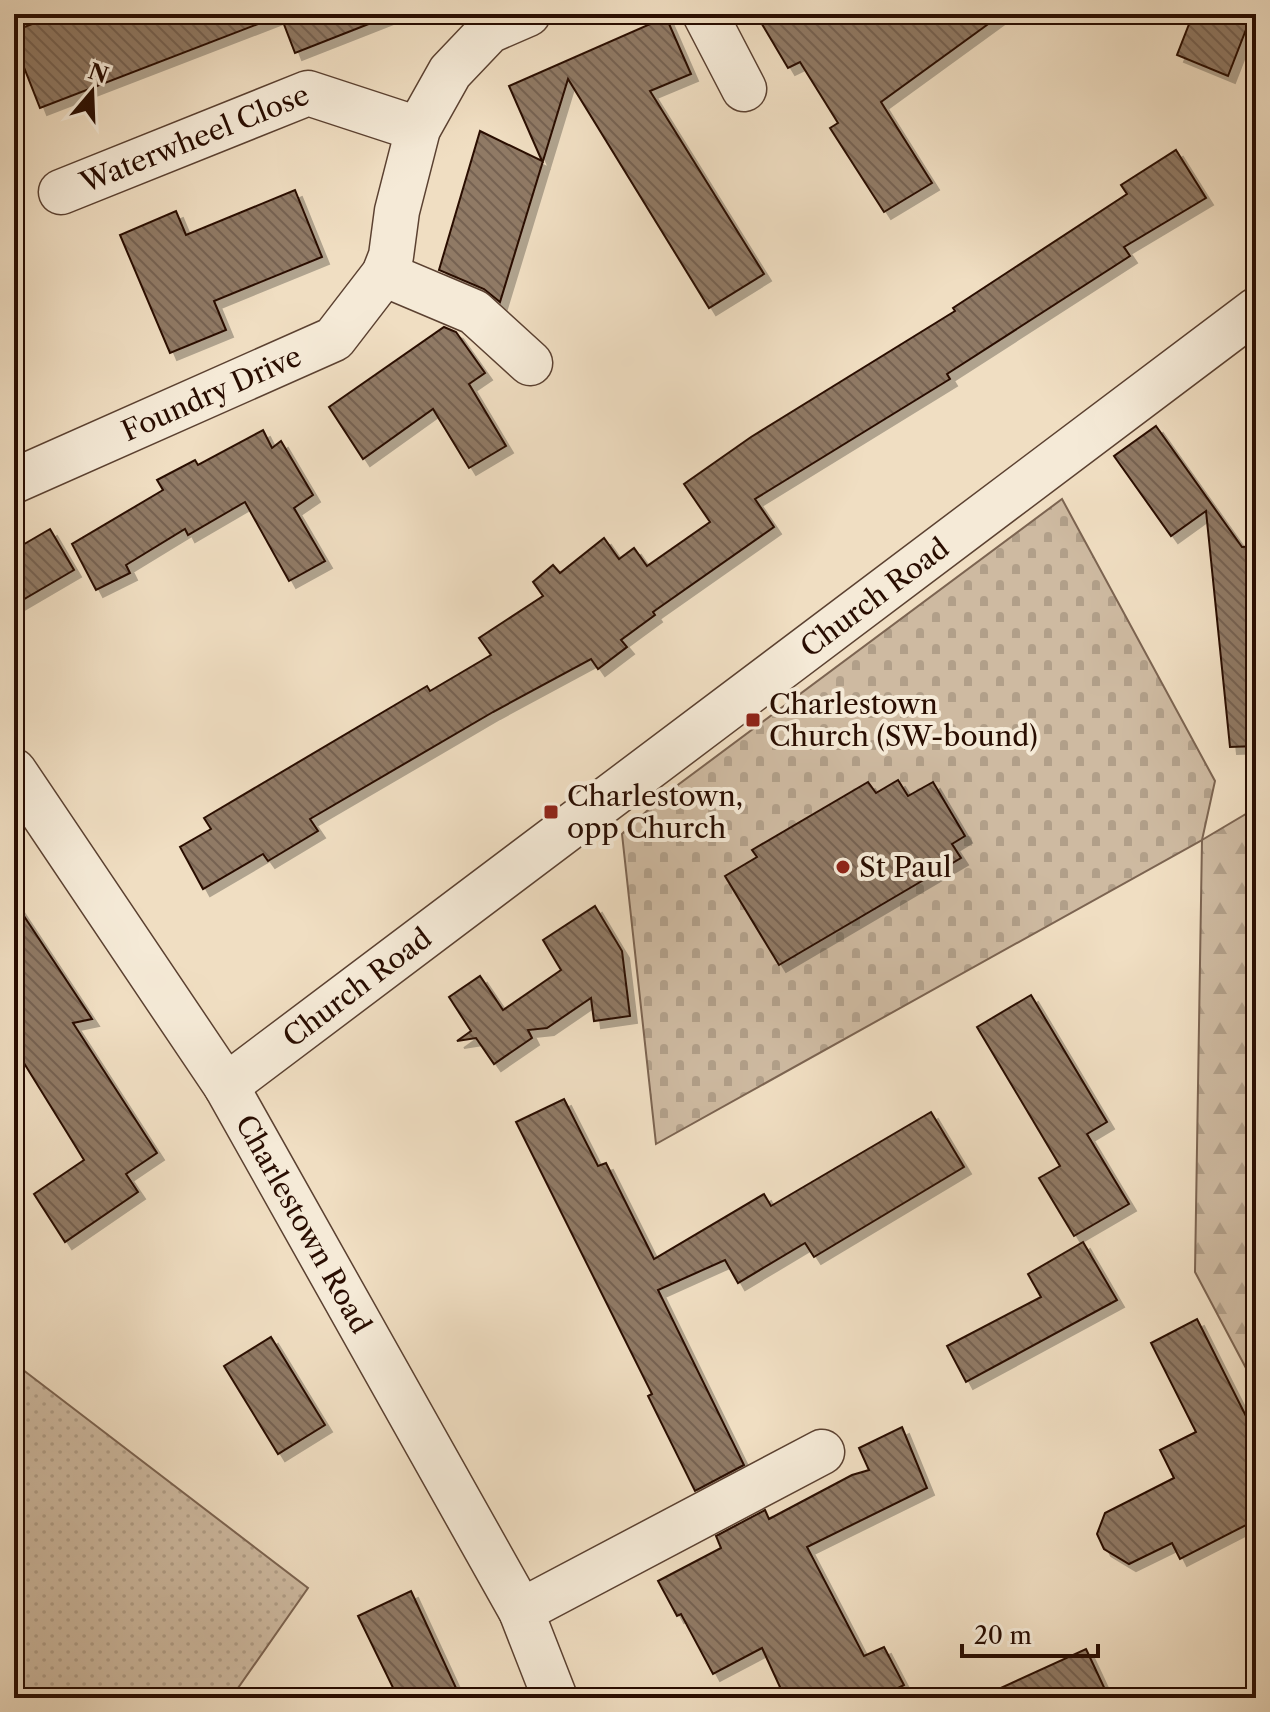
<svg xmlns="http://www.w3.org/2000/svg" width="1270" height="1712" viewBox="0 0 1270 1712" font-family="'Libre Caslon Text',serif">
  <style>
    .grass { fill: url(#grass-dots); stroke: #7c6451; stroke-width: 2 }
    .forest { fill: url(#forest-firs); stroke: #7c6451; stroke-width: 2 }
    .cemetery { fill: url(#cemetery-stones); stroke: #7c6451; stroke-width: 2 }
    .building { fill: url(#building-back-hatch); stroke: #290d01; stroke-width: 2; filter: url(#shadow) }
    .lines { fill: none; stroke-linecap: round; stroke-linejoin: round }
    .minor-casing { stroke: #5b4131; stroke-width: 47 }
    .minor { stroke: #f5ead7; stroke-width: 44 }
    .poi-dot { fill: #8f2418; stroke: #f5ead7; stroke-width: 3 }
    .labels { text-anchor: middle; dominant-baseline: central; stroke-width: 8; stroke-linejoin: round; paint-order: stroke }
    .street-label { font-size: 28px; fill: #290d01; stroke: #f5ead7 }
    .poi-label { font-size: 28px; fill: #290d01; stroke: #f5ead7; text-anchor: start }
  </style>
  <defs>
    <pattern id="grass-dots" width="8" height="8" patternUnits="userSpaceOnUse" patternTransform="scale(2)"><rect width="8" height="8" fill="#cebaa1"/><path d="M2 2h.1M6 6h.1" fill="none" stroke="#b19f89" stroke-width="1.8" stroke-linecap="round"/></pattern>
    <pattern id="forest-firs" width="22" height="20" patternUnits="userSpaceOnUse" patternTransform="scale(2)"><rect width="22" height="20" fill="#cebaa1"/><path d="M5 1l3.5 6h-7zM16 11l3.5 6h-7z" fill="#b19f89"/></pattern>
    <pattern id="cemetery-stones" width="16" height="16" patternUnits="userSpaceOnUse" patternTransform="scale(2)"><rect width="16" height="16" fill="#cebaa1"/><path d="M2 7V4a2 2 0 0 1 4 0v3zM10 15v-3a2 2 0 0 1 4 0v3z" fill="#b19f89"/></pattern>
    <pattern id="building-back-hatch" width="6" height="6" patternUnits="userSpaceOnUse" patternTransform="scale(2)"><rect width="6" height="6" fill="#907a65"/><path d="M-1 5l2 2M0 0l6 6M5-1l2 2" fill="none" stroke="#766251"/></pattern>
    <filter id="shadow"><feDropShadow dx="7" dy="7" stdDeviation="0" flood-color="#0004"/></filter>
  </defs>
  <rect width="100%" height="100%" fill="#f0dec2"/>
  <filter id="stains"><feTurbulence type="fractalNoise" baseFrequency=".0025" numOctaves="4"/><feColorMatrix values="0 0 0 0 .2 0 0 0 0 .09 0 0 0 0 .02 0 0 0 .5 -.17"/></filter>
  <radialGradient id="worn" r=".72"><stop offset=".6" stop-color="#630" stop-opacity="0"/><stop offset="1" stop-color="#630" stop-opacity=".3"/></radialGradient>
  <path class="grass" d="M14,1363L308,1588L231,1698H14Z"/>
  <path class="forest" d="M1256,808V1387L1195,1272L1202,840Z"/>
  <path class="cemetery" d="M1062,499L1215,781L1202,840L656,1144L622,834L663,796Z"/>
  <g class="building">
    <path d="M58,14H276V17L40,108L14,42V31Z"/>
    <path d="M280,14H389V16L295,53Z"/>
    <path d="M756,14H1002L881,102L932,183L884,212L830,128L838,123L800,62L788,68Z"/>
    <path d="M1193,14H1252L1228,76L1177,55Z"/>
    <path d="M666,17L691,74L650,91L764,274L709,308L568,79L500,302L484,289L439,270L480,131L542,161L509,86Z"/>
    <path d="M1176,150L1206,198L1124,247L1130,256L947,374L950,379L755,499L774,527L653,612L655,615L621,640L627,647L598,669L591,659L493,712L310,819L318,831L268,861L263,854L203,889L180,847L211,829L204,818L427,686L430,691L491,655L479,638L543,596L533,582L553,565L560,573L604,538L619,559L634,548L647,566L710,522L684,484L751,437L955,311L953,308L1127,194L1121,185Z"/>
    <path d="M295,190L322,257L214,301L226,330L170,353L120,235L176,211L186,235Z"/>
    <path d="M444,327L456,332L485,373L469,384L506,446L469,468L433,409L363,459L329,407Z"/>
    <path d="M1156,426L1242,547L1256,546V746L1230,747L1206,511L1171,536L1114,456Z"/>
    <path d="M263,430L272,448L281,441L313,495L294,508L325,561L289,581L245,502L188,535L185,529L126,565L130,573L96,590L72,544L163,490L157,480L195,460L198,465Z"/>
    <path d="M50,529L74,570L14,605V550Z"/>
    <path d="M898,780L908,796L933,782L965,836L952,844L961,858L779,965L725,876L757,857L752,850L868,782L876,793Z"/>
    <path d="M14,901L92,1019L73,1023L157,1153L126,1174L138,1192L65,1242L34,1194L84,1160L14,1047Z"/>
    <path d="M595,906L622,951L630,1016L594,1021L591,998L547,1028L528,1030L532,1038L494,1064L476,1038L457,1041L471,1031L449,997L480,976L503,1010L561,970L543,940Z"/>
    <path d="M1031,995L1107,1122L1087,1134L1129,1204L1074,1236L1039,1178L1060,1166L977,1027Z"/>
    <path d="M564,1099L598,1166L606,1163L654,1259L764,1194L771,1206L931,1112L964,1167L814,1257L805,1243L738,1283L725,1260L658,1290L744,1465L695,1491L648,1396L652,1394L516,1122Z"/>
    <path d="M1083,1242L1117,1300L966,1382L947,1346L1041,1297L1028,1274Z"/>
    <path d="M1197,1319L1256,1436V1520L1180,1559L1172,1543L1129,1564L1104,1549L1097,1534L1105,1513L1174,1478L1160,1450L1196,1432L1151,1343Z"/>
    <path d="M271,1337L325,1425L278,1454L224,1366Z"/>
    <path d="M902,1427L927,1488L807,1547L864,1656L884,1647L904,1685L879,1698H785L762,1648L713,1674L681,1614L677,1616L658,1581L721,1548L716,1536L765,1510L769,1519L852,1475L869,1470L859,1448Z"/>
    <path d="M411,1591L456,1688L436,1698H398L358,1616Z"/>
    <path d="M1086,1649L1109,1698H979Z"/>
  </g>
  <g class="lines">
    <g class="minor-casing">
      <g id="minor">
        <path d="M705,14L744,89"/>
        <path id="s1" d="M61,192L308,93L418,129"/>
        <path d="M384,274L474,312L530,363"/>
        <path id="s2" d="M14,481L334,339L384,274L391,256L397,211L418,129L450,72L489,31L528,14"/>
        <path id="s3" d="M14,771L226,1086L521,1611L555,1698"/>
        <path id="s4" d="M226,1086L1256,310"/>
        <path d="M521,1611L822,1452"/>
      </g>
    </g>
    <use href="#minor" class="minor"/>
  </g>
  <g class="poi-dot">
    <rect x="745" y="712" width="16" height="16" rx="4"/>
    <rect x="543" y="804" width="16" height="16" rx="4"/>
    <circle cx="843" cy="867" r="8"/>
  </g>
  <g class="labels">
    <g class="street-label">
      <text stroke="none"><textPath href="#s1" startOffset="144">Waterwheel Close</textPath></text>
      <text stroke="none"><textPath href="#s2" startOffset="216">Foundry Drive</textPath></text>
      <text stroke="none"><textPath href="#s4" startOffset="812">Church Road</textPath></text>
      <text stroke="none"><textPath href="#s4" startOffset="164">Church Road</textPath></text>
      <text stroke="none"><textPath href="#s3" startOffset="538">Charlestown Road</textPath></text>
    </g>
    <g class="poi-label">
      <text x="769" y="704">Charlestown<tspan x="769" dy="32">Church (SW-bound)</tspan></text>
      <text x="567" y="796">Charlestown,<tspan x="567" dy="32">opp Church</tspan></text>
      <text x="859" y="867">St Paul</text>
    </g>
  </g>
  <rect width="1270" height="1712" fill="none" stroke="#f0dec2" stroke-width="48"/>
  <rect x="16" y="16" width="1238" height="1680" fill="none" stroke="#290d01" stroke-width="4"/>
  <rect x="24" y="24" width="1222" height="1664" fill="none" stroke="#290d01" stroke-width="2"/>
  <g transform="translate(92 92) rotate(19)" stroke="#f5ead7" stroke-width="6" paint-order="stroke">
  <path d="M0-6L14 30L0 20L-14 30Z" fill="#290d01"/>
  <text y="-12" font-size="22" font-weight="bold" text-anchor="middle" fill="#290d01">N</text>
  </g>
  <path d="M962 1644v12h136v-12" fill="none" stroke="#290d01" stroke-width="4"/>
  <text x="974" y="1644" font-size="24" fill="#290d01" stroke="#f5ead7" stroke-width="6" paint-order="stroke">20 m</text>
  <rect width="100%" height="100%" filter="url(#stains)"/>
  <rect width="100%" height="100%" fill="url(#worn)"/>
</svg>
